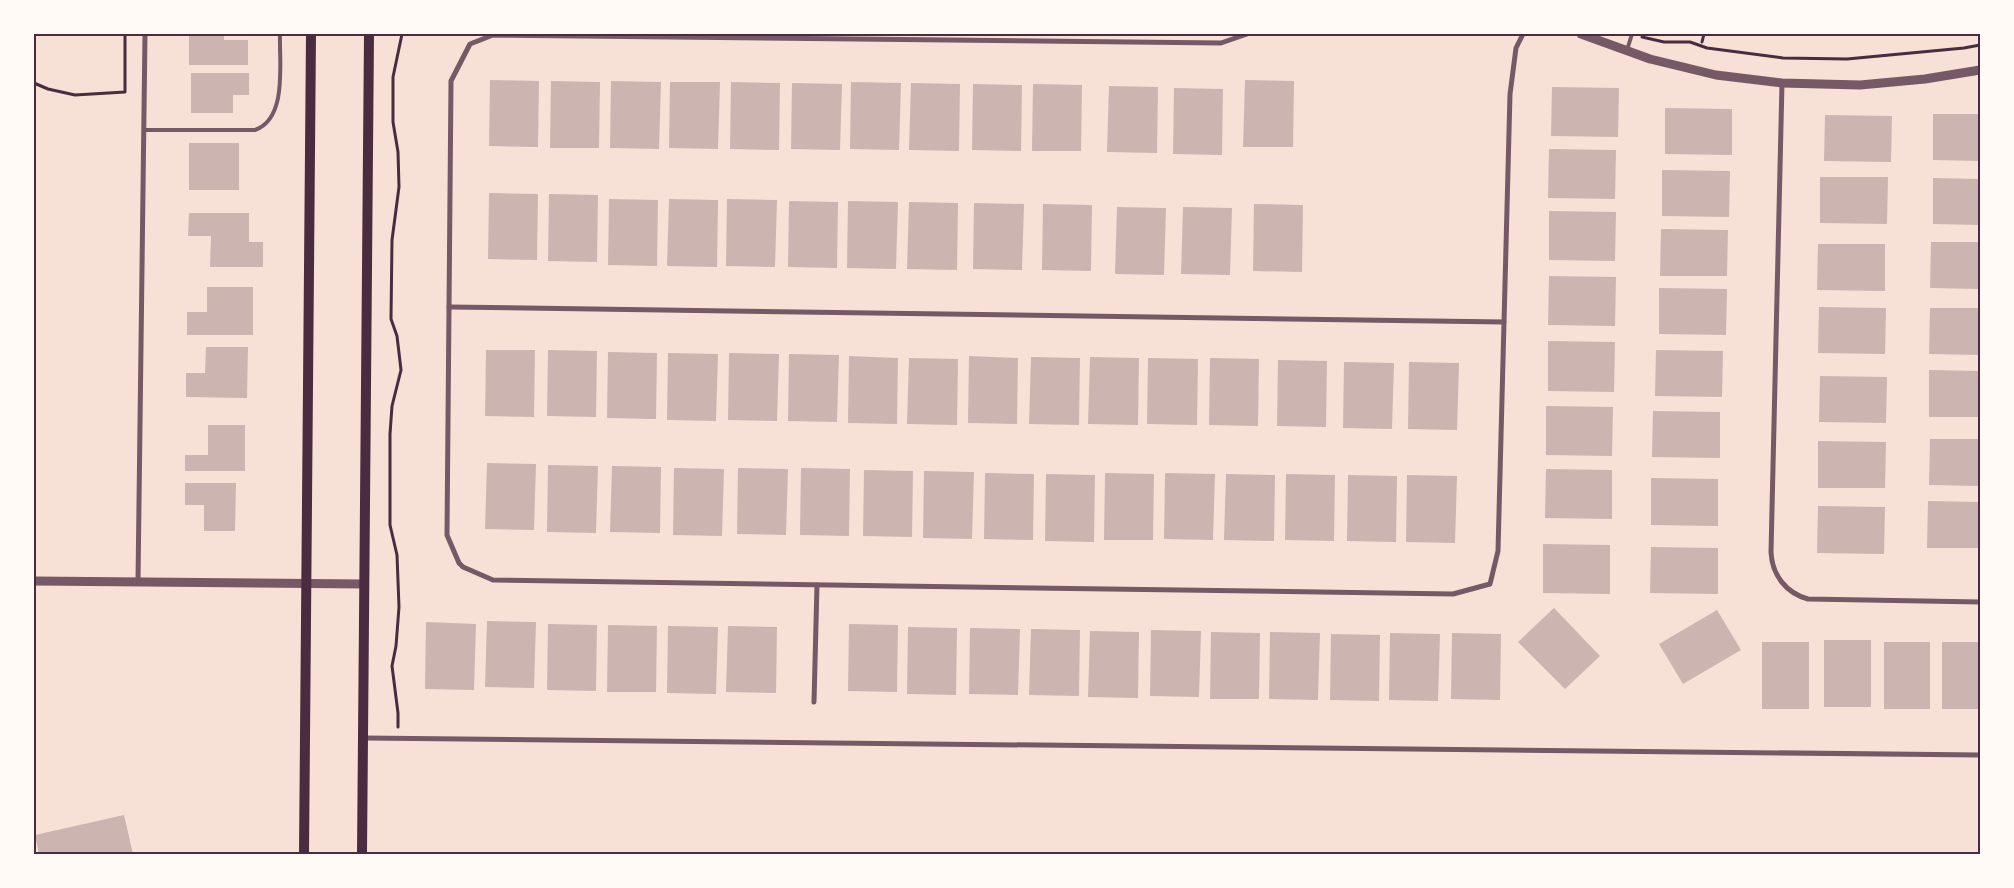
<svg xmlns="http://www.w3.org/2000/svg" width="2014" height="888" viewBox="0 0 2014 888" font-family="Literata,serif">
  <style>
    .building { fill: #ccb4b1 }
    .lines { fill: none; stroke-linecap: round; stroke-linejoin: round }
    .path { stroke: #4a2c40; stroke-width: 3 }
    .service { stroke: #755966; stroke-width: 4 }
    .minor { stroke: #755966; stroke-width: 5 }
    .tertiary { stroke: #755966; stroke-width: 9 }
    .secondary { stroke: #4a2c40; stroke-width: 10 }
    .neatline { fill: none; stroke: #4a2c40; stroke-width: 2 }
  </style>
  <rect width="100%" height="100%" fill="#f7e1d7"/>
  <g class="building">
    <path d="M189,34H224V40H248V65H189Z"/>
    <path d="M191,73H249V95H233V113H191Z"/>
    <path d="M490,80L539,81L538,147L489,146Z"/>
    <path d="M1245,80L1294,81L1293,147H1243Z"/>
    <path d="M551,81L600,82L599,148H550Z"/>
    <path d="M611,81L661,82L659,149L610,148Z"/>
    <path d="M670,82H720L718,149L669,148Z"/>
    <path d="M731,82L780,83L779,150L730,149Z"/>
    <path d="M851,82L901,83L899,150L850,149Z"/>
    <path d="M792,83L842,84L840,150L791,149Z"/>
    <path d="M911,83L960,84L959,151L909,150Z"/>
    <path d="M973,84L1022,85L1021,151L972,150Z"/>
    <path d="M1033,84L1082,85L1081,151H1032Z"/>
    <path d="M1109,86L1158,87L1157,153L1107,152Z"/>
    <path d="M1552,87L1619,88L1618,137L1551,136Z"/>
    <path d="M1174,88L1223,89L1222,155L1173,154Z"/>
    <path d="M1665,108L1732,109V155L1665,154Z"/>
    <path d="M1933,114H1980V161L1933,160Z"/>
    <path d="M1825,115L1892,116L1891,162L1824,161Z"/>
    <rect x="189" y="143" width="50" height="47"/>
    <path d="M1549,149L1616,150L1615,199L1548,198Z"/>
    <path d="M1662,170L1730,171L1729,217L1662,216Z"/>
    <path d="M1820,177H1888L1887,224L1820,223Z"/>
    <path d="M1933,178L1980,179V225L1933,224Z"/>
    <path d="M489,193L538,194L537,260L488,259Z"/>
    <path d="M549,194L598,195L597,262L548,261Z"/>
    <path d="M609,199L658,200L657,266L608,265Z"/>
    <path d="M669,199L718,200L717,267L667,266Z"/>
    <path d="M727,199L777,200L775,267L726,266Z"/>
    <path d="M789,201L838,202L837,268L788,267Z"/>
    <path d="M848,201L898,202L896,269L847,268Z"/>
    <path d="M909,202L958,203L957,270L907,269Z"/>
    <path d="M974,203L1024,204L1022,270L973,269Z"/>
    <path d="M1043,204L1092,205L1091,271L1042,270Z"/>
    <path d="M1254,204L1303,205L1302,272L1253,271Z"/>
    <path d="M1117,207L1166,208L1164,275L1115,274Z"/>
    <path d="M1183,207L1232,208L1230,275L1181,274Z"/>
    <path d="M1549,211L1616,212L1615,261L1549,260Z"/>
    <path d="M189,213H249V242H263V267H210L211,236H188Z"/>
    <path d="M1661,229L1728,230L1727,276H1660Z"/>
    <path d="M1931,242H1980V289L1930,288Z"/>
    <path d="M1818,244H1885V291L1817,290Z"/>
    <path d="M1549,276L1616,277L1615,326L1548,325Z"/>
    <path d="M207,287H253V335H187V312H207Z"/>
    <path d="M1659,288L1727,289L1726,335L1659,334Z"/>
    <path d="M1819,307L1886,308L1885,354L1818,353Z"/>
    <path d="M1930,308H1980V355L1929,354Z"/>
    <path d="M1548,341L1615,342L1614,392L1548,391Z"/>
    <path d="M206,347H248L247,398L186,397V373H205Z"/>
    <path d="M486,350H535L534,417L485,416Z"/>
    <path d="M548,350L597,351L596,417L547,416Z"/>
    <path d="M1656,350L1723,351L1722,397L1655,396Z"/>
    <path d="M608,352L657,353L656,419L607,418Z"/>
    <path d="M668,353L718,354L716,421L667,420Z"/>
    <path d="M729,353L779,354L777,421L728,420Z"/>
    <path d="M789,354L839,355L837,422L788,421Z"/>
    <path d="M849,356L898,358L897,424L848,423Z"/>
    <path d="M969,356L1018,358L1017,424L968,423Z"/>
    <path d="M1031,357L1080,358L1079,425L1029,424Z"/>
    <path d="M1090,357L1139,358L1138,425L1088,424Z"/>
    <path d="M909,358L958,359L957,425L907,424Z"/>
    <path d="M1148,358L1198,359L1197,425L1147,424Z"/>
    <path d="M1210,358L1259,359L1258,426L1209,425Z"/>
    <path d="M1278,360L1327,361L1326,427L1277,426Z"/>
    <path d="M1344,362L1394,363L1392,429L1343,428Z"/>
    <path d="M1409,362L1459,363L1457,430L1408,429Z"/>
    <path d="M1929,370L1980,371V417H1929Z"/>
    <path d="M1820,376L1887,377L1886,423L1819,422Z"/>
    <path d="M1546,406L1613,407L1612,456L1546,455Z"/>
    <path d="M1653,411L1720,412V458L1652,457Z"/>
    <path d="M208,425H245V471H185V455H208Z"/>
    <path d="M1930,439H1980V486L1929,485Z"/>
    <path d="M1818,441L1886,442L1885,488H1818Z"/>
    <path d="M487,463L536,464L534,530L485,529Z"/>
    <path d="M548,465L598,466L596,533L547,532Z"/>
    <path d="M612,466L661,467L660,533L610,532Z"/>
    <path d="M674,468L724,469L722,536L673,535Z"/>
    <path d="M738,468L788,469L786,535L737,534Z"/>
    <path d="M801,468L850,469L849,536L800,535Z"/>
    <path d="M1546,469L1612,470V519L1545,518Z"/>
    <path d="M864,470L913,471L912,537L863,536Z"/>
    <path d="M924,471L974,472L972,539L923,538Z"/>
    <path d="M985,473L1034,474L1033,540L984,539Z"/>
    <path d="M1105,473L1154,474L1153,540H1104Z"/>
    <path d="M1165,473L1215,474L1213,540L1164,539Z"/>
    <path d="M1046,474L1095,475L1094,542L1045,541Z"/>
    <path d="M1226,474L1275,475L1274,541L1224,540Z"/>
    <path d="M1286,474L1335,475L1334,541L1285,540Z"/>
    <path d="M1348,475L1397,476L1396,542L1347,541Z"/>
    <path d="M1407,475L1457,476L1455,543L1406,542Z"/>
    <path d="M1651,478L1718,479V526L1651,525Z"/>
    <path d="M185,483H236L235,531H204V505H185Z"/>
    <path d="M1928,501L1980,502V548H1927Z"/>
    <path d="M1818,506L1885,507L1884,554L1817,553Z"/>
    <path d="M1543,544L1610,545V594L1543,593Z"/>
    <path d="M1651,547L1718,548V594L1650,593Z"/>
    <path d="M1554,608L1600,656L1565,689L1518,642Z"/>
    <path d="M1717,610L1741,650L1683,684L1659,644Z"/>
    <path d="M487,621L536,622L534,688L485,687Z"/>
    <path d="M426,622L476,624L474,690L425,689Z"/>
    <path d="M548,624L597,625L596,691L547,690Z"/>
    <path d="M849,624L898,625L897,692L848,691Z"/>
    <path d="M608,625L657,626L656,692H607Z"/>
    <path d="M668,626L718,627L716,694L667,693Z"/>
    <path d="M728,626L777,627L776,693L726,692Z"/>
    <path d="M908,627L957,628L956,695L907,694Z"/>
    <path d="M970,628L1020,629L1018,695L969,694Z"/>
    <path d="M1031,629L1080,630L1079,696L1029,695Z"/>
    <path d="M1151,630L1201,631L1199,697L1150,696Z"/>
    <path d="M1090,631L1139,632L1138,698L1088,697Z"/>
    <path d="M1211,632L1260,633L1259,699H1210Z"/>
    <path d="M1270,632L1320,633L1318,700L1269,699Z"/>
    <path d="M1390,633L1440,634L1438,701L1389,700Z"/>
    <path d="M1452,633L1501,634L1500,700L1451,699Z"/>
    <path d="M1331,634L1380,635L1379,701L1330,700Z"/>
    <rect x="1824" y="640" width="47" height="67"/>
    <rect x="1762" y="642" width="47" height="67"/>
    <rect x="1884" y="642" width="46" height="67"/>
    <rect x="1942" y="642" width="38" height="67"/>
    <path d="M124,815L133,854H39L35,835Z"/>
  </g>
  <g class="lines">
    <g class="path">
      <path d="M1642,37L1664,42H1690L1707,48L1783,58L1847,59L1964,48L1980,45"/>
      <path d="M1702,42L1704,34"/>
      <path d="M34,83L48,89L75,95L125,92V34"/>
      <path d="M398,727V713L392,666L396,646L399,607L397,555L390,525V434L392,406L401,370L397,336L391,319L392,240L399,187L398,152L393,122V77L402,34"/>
    </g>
    <g class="service">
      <path d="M1627,50L1632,34"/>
      <path d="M144,130H255C288,118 279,62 280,34"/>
    </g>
    <g class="minor">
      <path d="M1247,34L1221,43L493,35L470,44L451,81L447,535L459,563L463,567L493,580L1453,594L1490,584L1498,551L1510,94L1516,48L1523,34"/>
      <path d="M1782,83L1771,552C1772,575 1786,593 1808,599L1980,602"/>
      <path d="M449,307L1504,322"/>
      <path d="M138,581L145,34"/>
      <path d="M814,702L817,585"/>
      <path d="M364,738L1980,755"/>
    </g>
    <g class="tertiary">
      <path d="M1581,34L1650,59L1716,75L1782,83L1860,85L1925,79L1980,70"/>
      <path d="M34,581L364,584"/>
    </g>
    <g class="secondary">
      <path d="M304,854L311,34"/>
      <path d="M362,854L369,34"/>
    </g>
  </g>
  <rect width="2014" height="888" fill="none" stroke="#fffaf5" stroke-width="70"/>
  <rect x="35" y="35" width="1944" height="818" class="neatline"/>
</svg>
